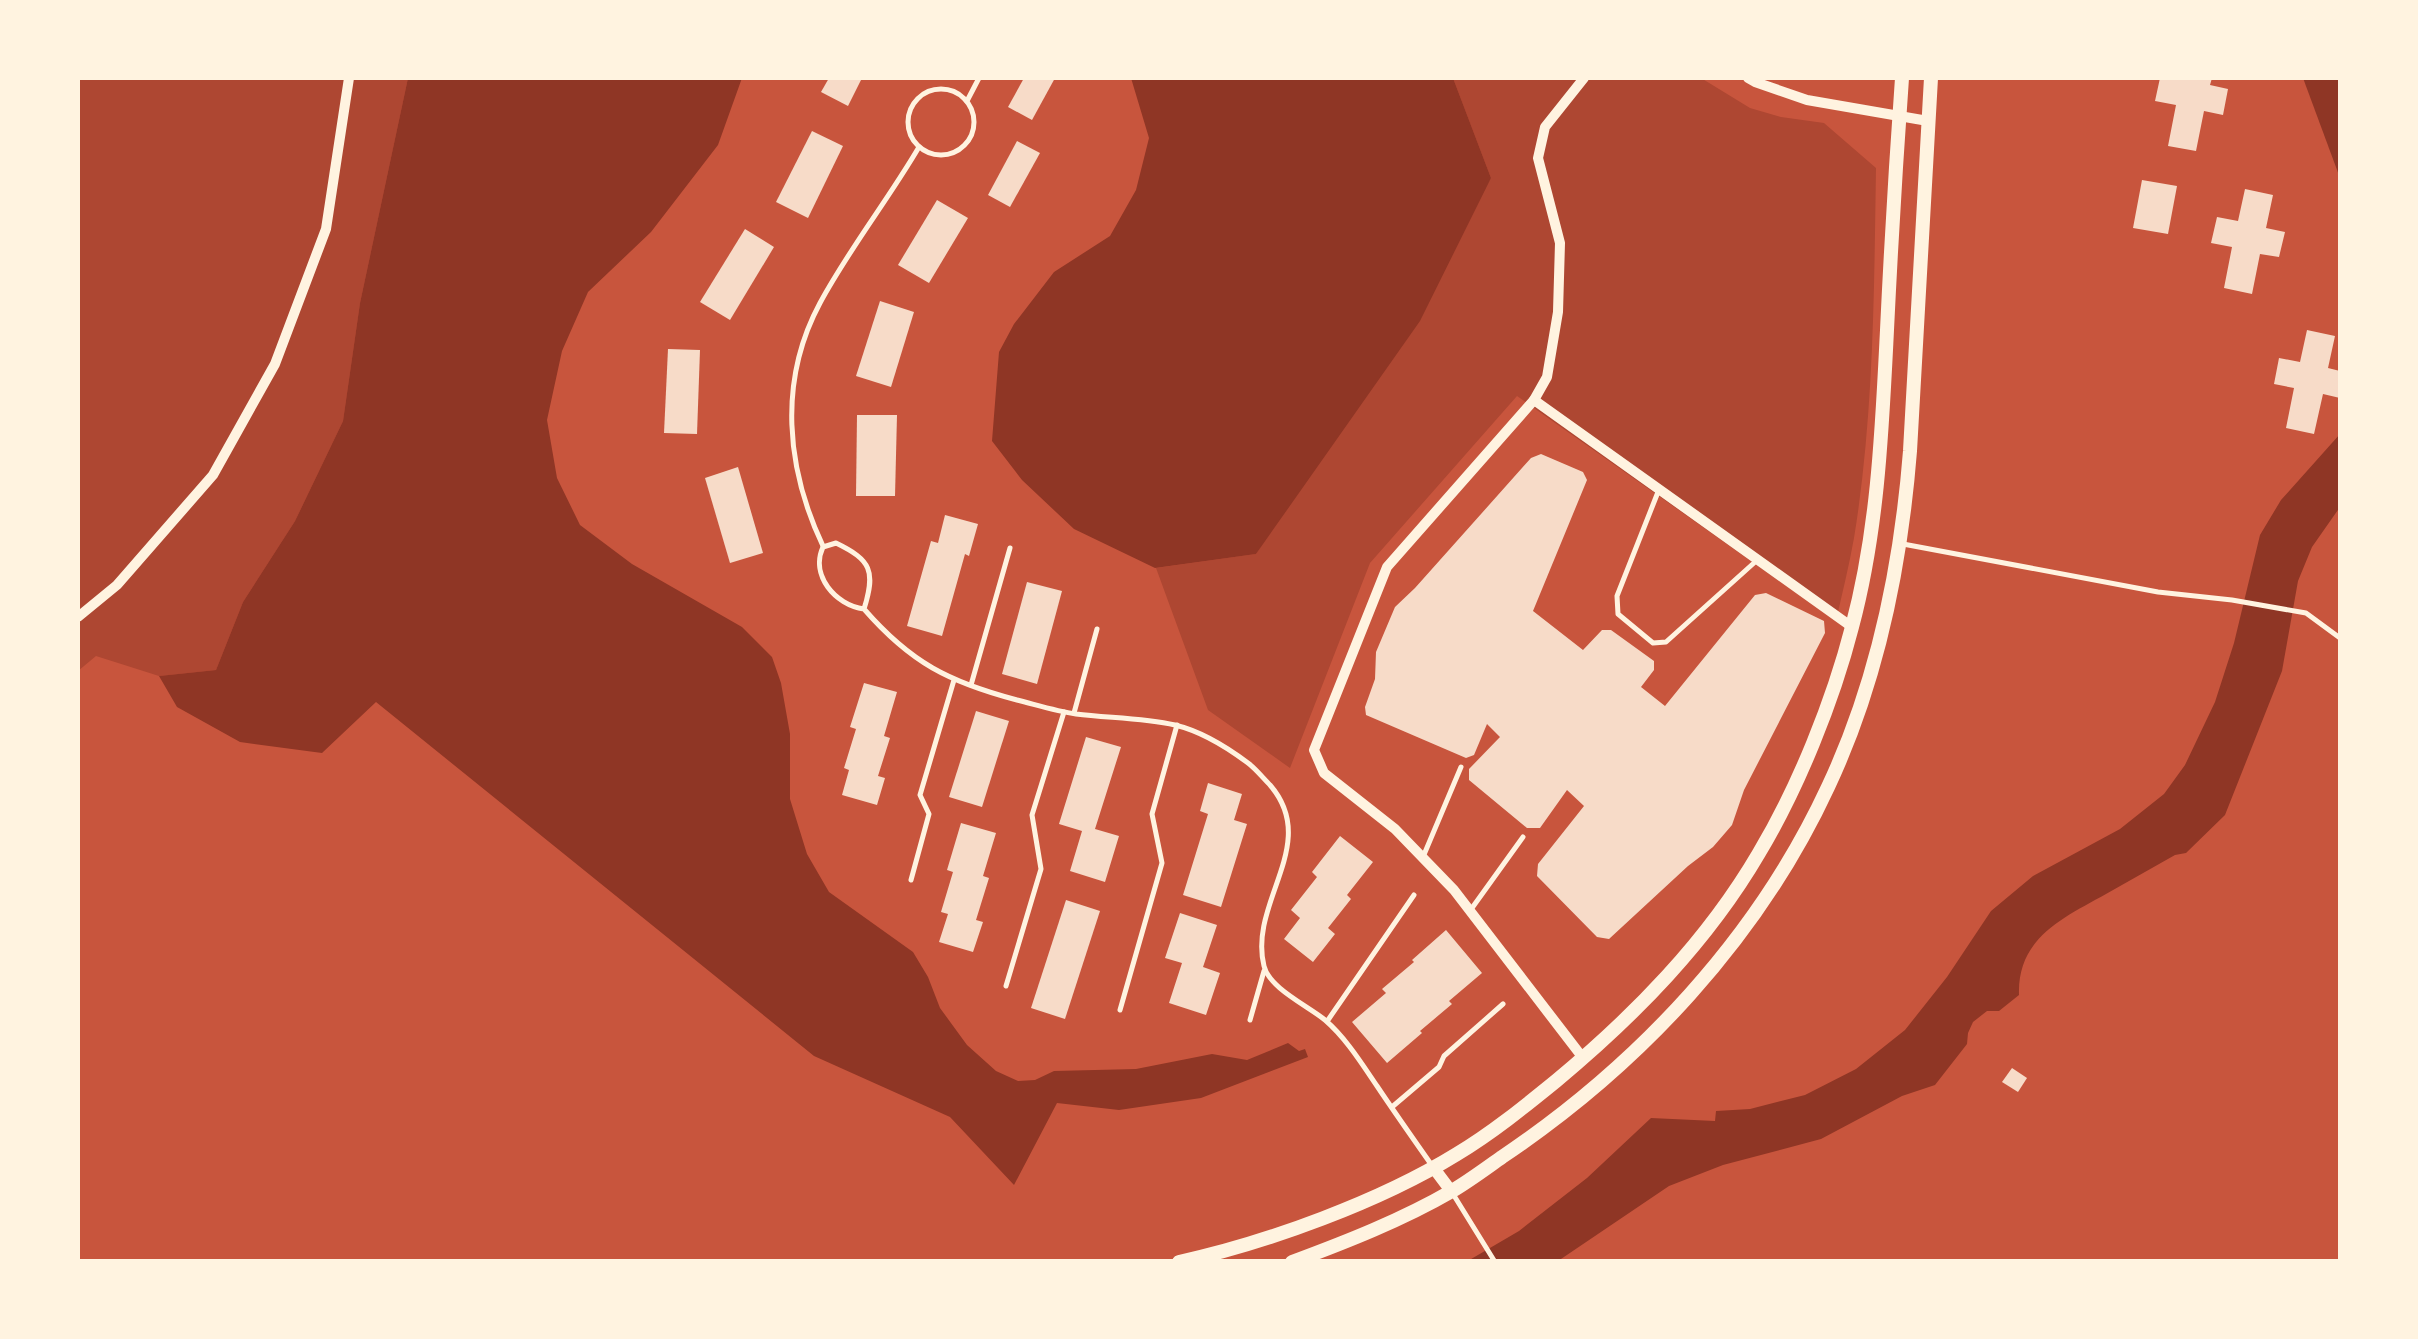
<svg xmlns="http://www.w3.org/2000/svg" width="2418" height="1339" viewBox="0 0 2418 1339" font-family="Inter,sans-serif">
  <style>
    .green { fill: #ae4732 }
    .water { fill: #8f3625 }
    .building { fill: #f7dbc8 }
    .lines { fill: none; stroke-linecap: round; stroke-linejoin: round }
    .service { stroke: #fff3e0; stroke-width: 5 }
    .minor { stroke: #fff3e0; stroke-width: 10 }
    .tertiary { stroke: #fff3e0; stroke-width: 12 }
    .secondary { stroke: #fff3e0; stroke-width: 14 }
  </style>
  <rect width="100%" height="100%" fill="#c8553d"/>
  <g class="green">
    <path d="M78,78H408L360,303L343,421L295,521L243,602L216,670L159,676L96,656L78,671Z"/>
    <path d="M1453,78H1701L1750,108L1781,117L1824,123L1876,168C1874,291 1874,416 1854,538C1849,566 1842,594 1836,621L1517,396L1370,563L1290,768L1208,710L1156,568L1256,554L1491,178Z"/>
  </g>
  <g class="water">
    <path d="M408,78H742L718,145L651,232L588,292L562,351L547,420L557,478L580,525L632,564L742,627L772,657L781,683L790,734V799L807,854L829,892L913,952L928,977L940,1008L967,1045L996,1071L1018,1081L1035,1080L1054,1071L1136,1069L1212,1054L1247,1060L1288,1043L1299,1051L1305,1049L1308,1057L1201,1098L1119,1110L1057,1103L1014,1185L950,1117L814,1056L376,702L322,753L240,742L177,707L159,676L216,670L243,602L295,521L343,421L360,303Z"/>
    <path d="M1131,78H1453L1491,178L1420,321L1256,554L1155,568L1074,529L1022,480L992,441L999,352L1014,324L1054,272L1110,236L1136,190L1149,138Z"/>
    <path d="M2303,78H2340V178Z"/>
    <path d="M2340,434V507L2312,547L2298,581L2282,671L2225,815L2186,853L2175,855C2152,868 2129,881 2106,894C2063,918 2017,938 2019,995L1999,1011H1987L1973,1022L1968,1033L1967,1044L1935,1085L1902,1096L1821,1139L1723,1165L1669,1186L1558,1261L1466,1262L1519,1231L1587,1178L1651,1118L1715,1121L1716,1111L1750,1109L1805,1095L1856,1069L1905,1030L1947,977L1991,911L2033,876L2120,829L2164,794L2185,765L2215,702L2234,643L2260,535L2281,500Z"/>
  </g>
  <g class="building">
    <path d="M829,78H862L848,106L821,92Z"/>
    <path d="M1024,78H1055L1032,120L1008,107Z"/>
    <path d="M2160,78L2182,79V78H2212L2210,85L2228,89L2223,115L2204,111L2196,151L2168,146L2176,105L2155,101Z"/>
    <path d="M812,131L843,146L808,218L776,202Z"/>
    <path d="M1017,141L1040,153L1010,207L988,195Z"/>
    <path d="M2142,180L2177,186L2168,234L2133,228Z"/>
    <path d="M2245,189L2273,195L2266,228L2285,232L2279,257L2260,254L2252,294L2224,288L2232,247L2211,243L2217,217L2238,221Z"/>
    <path d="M937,200L968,218L929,283L898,265Z"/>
    <path d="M745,229L774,247L730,320L700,302Z"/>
    <path d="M880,301L914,312L891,387L856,376Z"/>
    <path d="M2307,330L2335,336L2328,368L2340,371V398L2323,394L2314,434L2286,428L2294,388L2274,384L2279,358L2300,362Z"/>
    <path d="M668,349L700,350L697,434L664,433Z"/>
    <path d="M857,415H897L895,496H856Z"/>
    <path d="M1541,454L1583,472L1587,480L1533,611L1583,650L1602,630H1611L1654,661V670L1641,687L1665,706L1755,595L1766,593L1824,621L1825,633L1744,790L1732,825L1713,847L1688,866L1609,939L1597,937L1537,876L1538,864L1584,806L1567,790L1540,828H1527L1469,780V769L1500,737L1487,724L1474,755L1466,758L1366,715L1365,707L1375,679L1376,652L1395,607L1415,588L1531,458Z"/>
    <path d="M738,467L763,553L730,563L705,478Z"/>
    <path d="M945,515L978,524L969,556L965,554L942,636L907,626L931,541L938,543Z"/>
    <path d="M1027,582L1062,591L1037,684L1002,674Z"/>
    <path d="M864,683L897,692L884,736L890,738L878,776L885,778L877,805L842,795L849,770L844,768L856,729L850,727Z"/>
    <path d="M976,711L1009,721L982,807L949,797Z"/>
    <path d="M1086,737L1121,747L1095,829L1119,836L1105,882L1070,871L1082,831L1059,824Z"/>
    <path d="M1208,783L1242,794L1234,820L1247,824L1221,907L1183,895L1208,814L1200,811Z"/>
    <path d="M961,823L996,833L983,876L989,878L976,920L983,922L973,952L939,942L948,914L941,912L953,872L947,870Z"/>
    <path d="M1340,836L1373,862L1347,895L1351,899L1328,928L1335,934L1313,962L1284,939L1300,918L1291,910L1317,877L1312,872Z"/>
    <path d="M1066,900L1100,911L1065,1019L1031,1008Z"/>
    <path d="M1180,913L1217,925L1203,967L1220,973L1206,1015L1169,1003L1182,963L1165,958Z"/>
    <path d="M1446,930L1482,973L1449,1001L1452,1004L1420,1031L1422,1033L1387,1063L1352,1022L1386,993L1382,989L1414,962L1412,960Z"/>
    <path d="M2012,1068L2027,1078L2018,1092L2002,1082Z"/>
  </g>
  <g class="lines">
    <g class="service">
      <circle cx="941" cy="122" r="33"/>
      <path d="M967,101L979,78"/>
      <path d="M1658,492L1617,596L1618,614L1653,643L1666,642L1755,562"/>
      <path d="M1903,544L2158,592L2232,600L2306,613L2340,638"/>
      <path d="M823,546C786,468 778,381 820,303C849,249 888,200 919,147"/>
      <path d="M864,609C876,571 871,560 836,543L823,547C810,575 835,605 864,609C911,663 949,682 1017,700C1037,705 1056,711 1076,714C1109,718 1143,718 1175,725C1200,731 1228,748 1248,763C1256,769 1263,778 1270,785C1321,844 1248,902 1264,966C1269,988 1308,1006 1325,1020C1346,1038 1362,1064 1377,1086C1395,1113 1414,1140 1433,1167"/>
      <path d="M971,685L1010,548"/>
      <path d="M1074,713L1097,629"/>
      <path d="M1423,857L1461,767"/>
      <path d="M911,880L929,814L920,795L954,680"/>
      <path d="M1472,908L1523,837"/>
      <path d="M1006,986L1041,869L1032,815L1064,712"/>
      <path d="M1120,1010L1162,863L1152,814L1177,725"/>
      <path d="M1250,1020L1264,971"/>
      <path d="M1328,1020L1414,895"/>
      <path d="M1392,1107L1439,1067L1444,1056L1503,1004"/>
      <path d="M1453,1194L1495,1262"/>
    </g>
    <g class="minor">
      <path d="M1748,78L1755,82L1807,100L1928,121"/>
      <path d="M1534,400L1852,627"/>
      <path d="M78,617L117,585L213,475L275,364L326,229L349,78"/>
      <path d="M1583,1058L1454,890L1395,829L1324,773L1314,750L1387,567L1534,400L1547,377L1558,312L1560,243L1538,158L1545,127L1584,78"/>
    </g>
    <path class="tertiary" d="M1433,1167L1451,1191"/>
    <g class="secondary">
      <path d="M1179,1262C1267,1243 1381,1201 1457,1154C1492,1133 1524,1107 1556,1081C1634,1016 1707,942 1759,853C1798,788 1833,701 1852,627C1878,530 1882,430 1887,330C1891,246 1896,162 1902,78"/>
      <path d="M1292,1262C1346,1242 1402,1220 1452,1191C1469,1181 1485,1169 1502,1157C1639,1065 1758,938 1828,787C1877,683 1901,565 1910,451L1931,78"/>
    </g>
  </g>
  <rect width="2418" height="1339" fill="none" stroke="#fff3e0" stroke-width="160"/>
</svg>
